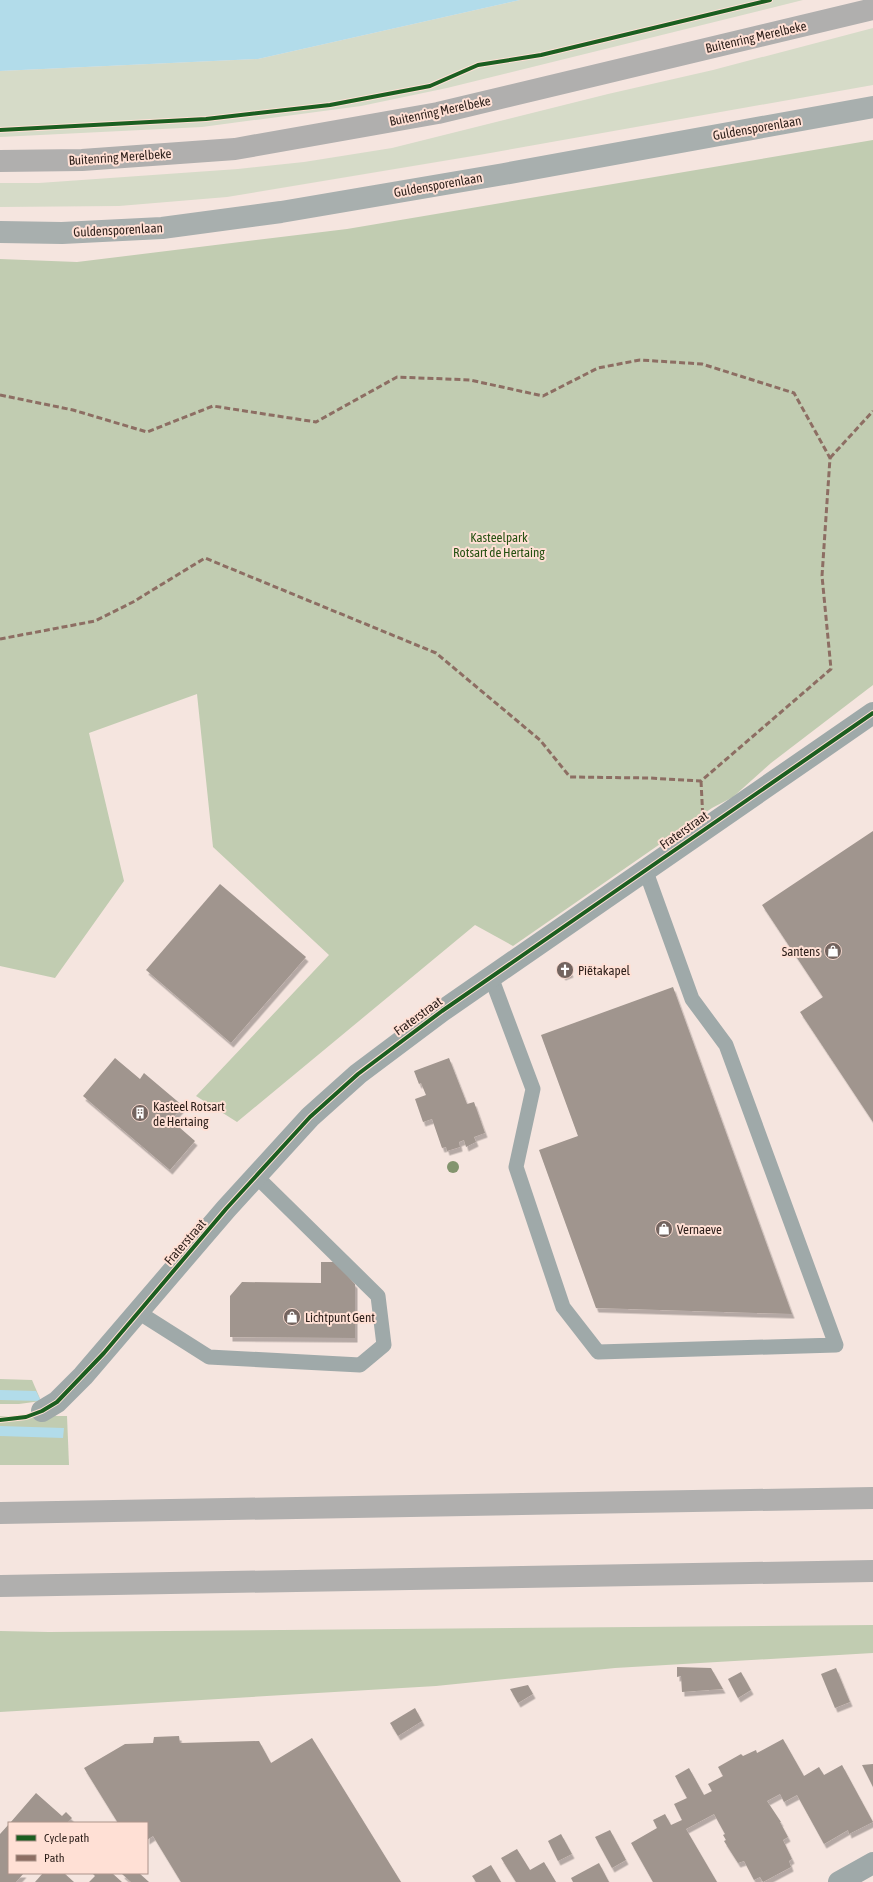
<svg xmlns="http://www.w3.org/2000/svg" width="873" height="1882" viewBox="0 0 873 1882" font-family="'Asap Condensed',sans-serif">
  <style>
    .green { fill: #d6dbc8 }
    .forest { fill: #c1ccb1 }
    .water { fill: #b2dcea }
    .building { fill: #a0958e; filter: url(#shadow) }
    .lines { fill: none; stroke-linecap: round; stroke-linejoin: round }
    .lane { stroke: #9fa9a9; stroke-width: 15 }
    .street { stroke: #9fa9a9; stroke-width: 22 }
    .secondary { stroke: #a8afae; stroke-width: 22 }
    .highway { stroke: #b0afae; stroke-width: 22 }
    .quiet { stroke: #8d6e63; stroke-width: 3; stroke-dasharray: 6 3; stroke-linecap: butt }
    .cycleway-casing { stroke: #ffe0d5; stroke-width: 6 }
    .cycleway { stroke: #1b5e20; stroke-width: 4 }
    .tree { fill: #83946e }
    .labels { text-anchor: middle; dominant-baseline: central; stroke-width: 4; stroke-linejoin: round; paint-order: stroke }
    .street-label { font-size: 13px; fill: #2d1f1a; stroke: #ffe0d5 }
    .park-label { font-size: 13px; fill: #265112; stroke: #ffe0d5 }
    .poi-label { font-size: 13px; fill: #2d1f1a; stroke: #ffe0d5; text-anchor: start }
  </style>
  <defs>
    <filter id="shadow"><feDropShadow dx="2.5" dy="4.5" stdDeviation="0" flood-color="#0004"/></filter>
  </defs>
  <rect width="100%" height="100%" fill="#f5e5df"/>
  <g class="green">
    <path d="M520,0H803L447,88L361,106L202,127L0,137V71L258,59Z"/>
    <path d="M873,28V85L479,155L227,197L119,206L0,207V183H39L238,169L304,162L392,148L608,94L713,70Z"/>
  </g>
  <g class="forest">
    <path d="M873,140V685L771,763L733,797L712,808L513,946L475,925L237,1122L196,1096L329,955L213,847L197,694L89,733L124,881L55,978L0,966V259L77,262L347,229Z"/>
    <path d="M0,1379L32,1380L41,1401L19,1404H0Z"/>
    <path d="M0,1416H67L69,1465H0Z"/>
    <path d="M873,1625V1653L615,1668L436,1686L0,1712V1631L49,1632Z"/>
  </g>
  <g class="water">
    <path d="M0,0H520L258,59L0,71Z"/>
    <path d="M0,1390L36,1391L41,1401L0,1400Z"/>
    <path d="M0,1426L64,1428L63,1438L0,1436Z"/>
  </g>
  <g class="building">
    <path d="M873,831V1122L800,1012L823,997L762,905Z"/>
    <path d="M220,884L306,957L231,1043L146,970Z"/>
    <path d="M566,962L571,973L563,976L558,966Z"/>
    <path d="M673,987L792,1314L596,1308L539,1150L578,1136L541,1035Z"/>
    <path d="M115,1058L140,1079L144,1073L183,1106L171,1120L195,1141L170,1170L83,1096Z"/>
    <path d="M449,1058L467,1104L474,1102L485,1133L474,1137L476,1142L466,1147L464,1140L459,1142L460,1147L447,1151L446,1147L442,1148L432,1119L423,1122L415,1099L426,1095L421,1083L419,1084L414,1071Z"/>
    <path d="M321,1262H335L355,1284V1338L230,1337V1296L242,1282L321,1283Z"/>
    <path d="M677,1667L711,1668L723,1689L682,1692L681,1676L677,1677Z"/>
    <path d="M836,1668L850,1702L835,1708L821,1674Z"/>
    <path d="M741,1672L751,1690L738,1698L728,1679Z"/>
    <path d="M528,1685L533,1694L518,1703L510,1689Z"/>
    <path d="M415,1708L422,1721L398,1736L390,1723Z"/>
    <path d="M179,1736L180,1743L259,1741L271,1763L312,1738L401,1882H181L153,1836L147,1840V1823H118L84,1768L125,1744L153,1743L154,1737Z"/>
    <path d="M783,1739L804,1776L819,1767L824,1775L842,1765L873,1822L849,1834L848,1830L824,1844L797,1795L784,1802L780,1794L767,1801L781,1822H780L788,1837L783,1840L792,1859L789,1861L791,1867L763,1882L760,1877L754,1880L744,1861L738,1863L729,1849L724,1841L726,1840L723,1835L725,1834L714,1814L686,1829L717,1882H653L631,1843L657,1828L653,1820L665,1814L671,1825L682,1820L674,1804L687,1798L675,1776L689,1768L704,1795L712,1791L708,1784L723,1776L718,1767L741,1754L743,1756L756,1750L757,1753Z"/>
    <path d="M873,1764V1787L862,1765Z"/>
    <path d="M36,1793L62,1816L66,1812L72,1818L67,1823H10Z"/>
    <path d="M9,1824V1873H24L16,1882H0V1834Z"/>
    <path d="M610,1830L626,1860L612,1868L595,1837Z"/>
    <path d="M561,1834L572,1854L558,1861L548,1841Z"/>
    <path d="M517,1849L530,1870L544,1862L556,1882H516L501,1858Z"/>
    <path d="M599,1863L609,1882H573L571,1878Z"/>
    <path d="M491,1865L501,1882H476L472,1876Z"/>
    <path d="M43,1873H64L74,1882H35Z"/>
    <path d="M92,1873H112L122,1882H89L95,1876Z"/>
    <path d="M123,1873H139L149,1882H131L122,1874Z"/>
  </g>
  <g class="lines">
    <g class="lane">
      <path d="M491,977L533,1089L516,1167L563,1307L598,1352L836,1345L726,1045L692,999L645,869"/>
      <path d="M138,1312L209,1357L360,1365L384,1345L378,1296L257,1177"/>
    </g>
    <g class="street">
      <path d="M42,1411L57,1402L83,1376L226,1209L310,1117L358,1074L442,1011L873,713"/>
      <path d="M839,1882L873,1863"/>
    </g>
    <path class="secondary" d="M0,232L62,233L162,228L281,212L504,174L873,107"/>
    <g class="highway">
      <path d="M0,161L82,160L235,149L438,113L873,9"/>
      <path d="M0,1513L873,1498"/>
      <path d="M0,1586L873,1571"/>
    </g>
    <g class="quiet">
      <path d="M0,395L73,410L147,432L213,406L316,422L397,377L470,380L543,396L598,368L640,360L702,364L794,393L830,458L822,576L831,669L701,781L649,778L570,777L540,740L436,653L205,558L133,602L95,621L0,639"/>
      <path d="M830,458L873,411"/>
      <path d="M701,781L703,820L706,827"/>
    </g>
    <g class="cycleway-casing">
      <g id="cycleway">
        <path d="M0,130L206,119L330,105L430,86L478,65L541,55L770,0"/>
        <path d="M0,1420L26,1417L42,1411L57,1402L104,1353L226,1209L310,1117L358,1074L442,1011L873,713"/>
      </g>
    </g>
    <use href="#cycleway" class="cycleway"/>
  </g>
  <circle class="tree" cx="453" cy="1167" r="6"/>
  <defs>
    <g id="shop-disc" transform="scale(0.9)"><circle r="9.5" fill="#73645f" stroke="#ffe0d5"/><path d="M-5-2.5h2.3a2.7 3.5 0 0 1 5.4 0H5L5.5 6h-11ZM-1.5-2.5h3a1.5 2.3 0 0 0-3 0Z" fill="#fff"/></g>
    <g id="church-disc" transform="scale(0.9)"><circle r="9.5" fill="#73645f" stroke="#ffe0d5"/><path d="M-1.2-6h2.4v3.5h3.3v2.4h-3.3V6h-2.4V-.1h-3.3v-2.4h3.3Z" fill="#fff"/></g>
    <g id="building-disc" transform="scale(0.9)"><circle r="9.5" fill="#73645f" stroke="#ffe0d5"/><path d="M-4-6H4V6H1V3H-1V6H-4ZM-2.5-4.3h1.7v1.8h-1.7ZM.8-4.3h1.7v1.8H.8ZM-2.5-1h1.7V.8h-1.7ZM.8-1h1.7V.8H.8Z" fill="#fff"/></g>
  </defs>
  <g fill-rule="evenodd">
    <use href="#shop-disc" x="833" y="951"/>
    <use href="#church-disc" x="565" y="970"/>
    <use href="#building-disc" x="140" y="1113"/>
    <use href="#shop-disc" x="664" y="1229"/>
    <use href="#shop-disc" x="292" y="1317"/>
  </g>
  <g class="labels">
    <g class="street-label">
      <text transform="translate(756 37) rotate(-13)">Buitenring Merelbeke</text>
      <text transform="translate(440 111) rotate(-12)">Buitenring Merelbeke</text>
      <text transform="translate(757 128) rotate(-10)">Guldensporenlaan</text>
      <text transform="translate(120 157) rotate(-4)">Buitenring Merelbeke</text>
      <text transform="translate(438 185) rotate(-10)">Guldensporenlaan</text>
      <text transform="translate(118 230) rotate(-3)">Guldensporenlaan</text>
      <text transform="translate(684 830) rotate(-35)">Fraterstraat</text>
      <text transform="translate(418 1016) rotate(-36)">Fraterstraat</text>
      <text transform="translate(185 1242) rotate(-49)">Fraterstraat</text>
    </g>
    <g class="park-label">
      <text x="499" y="537">Kasteelpark<tspan x="499" dy="15">Rotsart de Hertaing</tspan></text>
    </g>
    <g class="poi-label">
      <text x="820" y="951" text-anchor="end">Santens</text>
      <text x="578" y="970">Piëtakapel</text>
      <text x="153" y="1106">Kasteel Rotsart<tspan x="153" dy="15">de Hertaing</tspan></text>
      <text x="677" y="1229">Vernaeve</text>
      <text x="305" y="1317">Lichtpunt Gent</text>
    </g>
  </g>
  <rect x="8" y="1822" width="140" height="52" fill="#ffe0d5" stroke="#ab938a"/>
  <rect x="16" y="1835" width="20" height="6" fill="#1b5e20" stroke="#ab938a"/>
  <text x="44" y="1842" font-size="12" fill="#2d1f1a">Cycle path</text>
  <rect x="16" y="1855" width="20" height="6" fill="#8d6e63" stroke="#ab938a"/>
  <text x="44" y="1862" font-size="12" fill="#2d1f1a">Path</text>
</svg>
